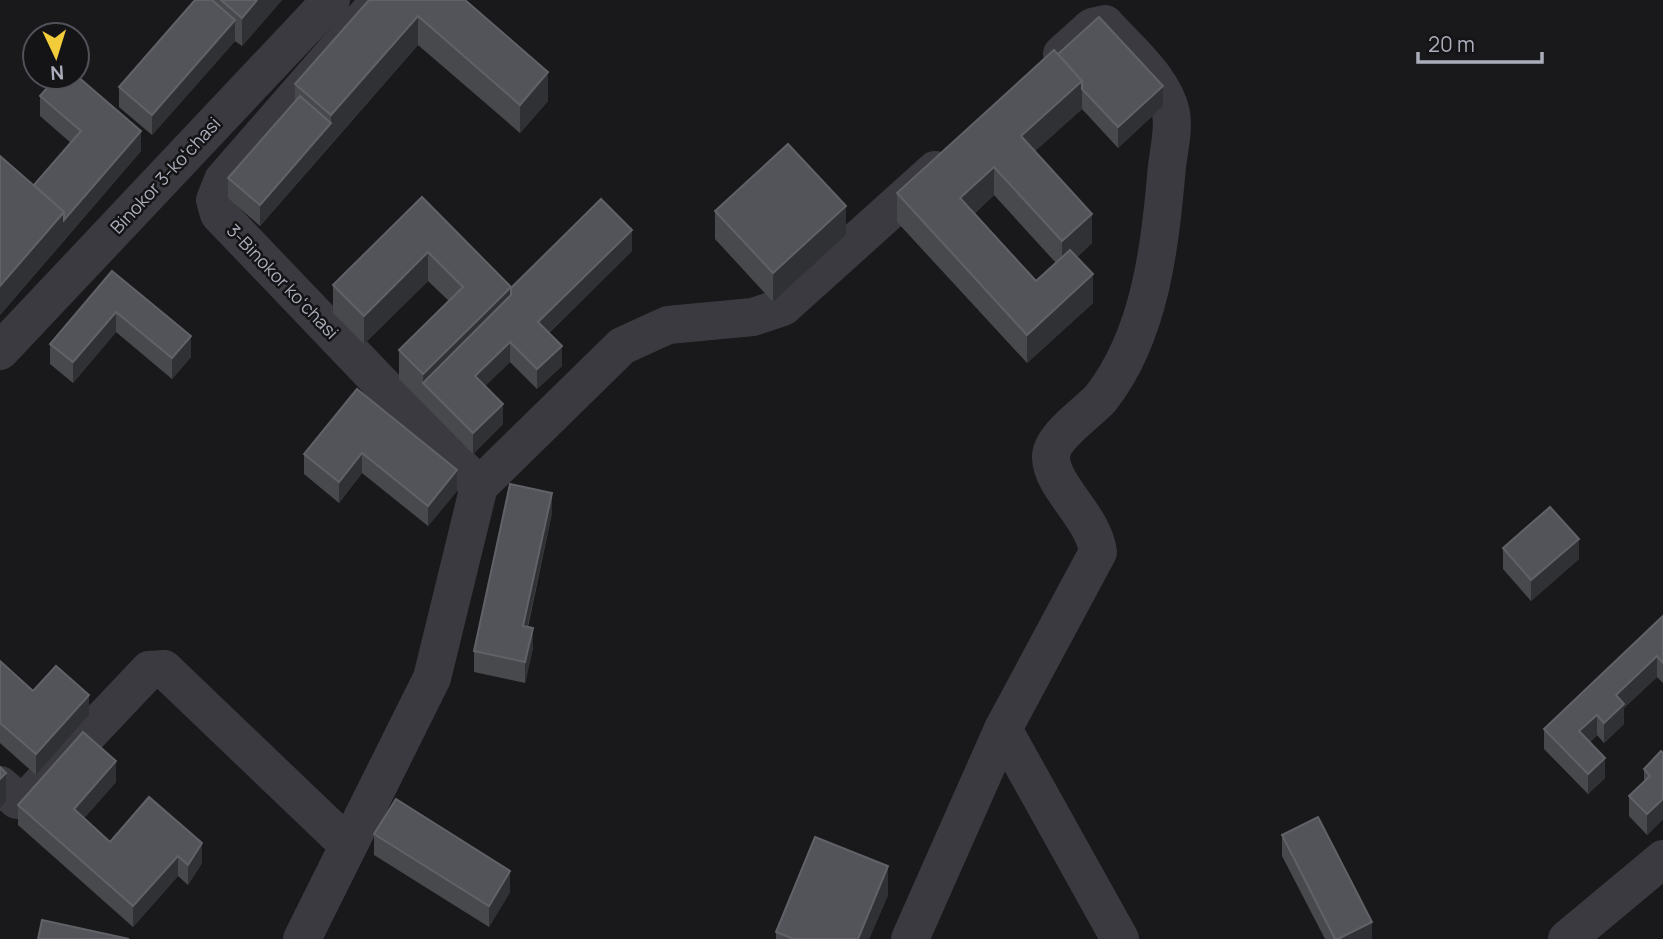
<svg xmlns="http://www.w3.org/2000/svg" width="1663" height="939" viewBox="0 0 1663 939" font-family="Manrope,sans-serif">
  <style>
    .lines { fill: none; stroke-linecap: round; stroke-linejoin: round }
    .minor { stroke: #3a3a40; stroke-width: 38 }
    .wall { fill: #47494d; fill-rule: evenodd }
    .shaded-wall { fill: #303134 }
    .building { fill: #525459; stroke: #606268; stroke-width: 2 }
    .labels { text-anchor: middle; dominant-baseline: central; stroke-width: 5; stroke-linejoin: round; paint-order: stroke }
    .street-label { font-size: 18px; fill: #abaeba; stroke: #141416 }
  </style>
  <rect width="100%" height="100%" fill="#19191b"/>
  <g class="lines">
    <g class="minor">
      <path d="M380,0L223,180L215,200L219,214L479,486"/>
      <path d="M0,351L331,0"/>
      <path d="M1003,729L1120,939"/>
      <path d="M0,785L17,800L25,801L149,670L164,669L348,845"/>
      <path d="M302,939L432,678L479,486L622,346L668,325L753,317L783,307L935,170"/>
      <path d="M910,939L1003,729L1098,552C1094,518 1052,487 1051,458C1050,437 1088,413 1101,398C1151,334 1160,245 1167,166C1169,150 1174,128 1171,113C1164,79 1127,49 1105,24L1092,27L1062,54"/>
      <path d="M1567,939L1663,859"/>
    </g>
  </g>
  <g class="wall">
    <path d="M195,0H282L242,46L235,41L152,135L119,107V87Z"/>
    <path d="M369,0H465L548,101L520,133L418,45L260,226L228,198V178L295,101V84Z"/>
    <path d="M1058,54L1163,106L1118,148L1082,109L1035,151L1092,243L1077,257L1093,303L1027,363L897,222V193ZM994,195L1056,263L1036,281L975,213Z"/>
    <path d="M40,96L141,151L0,315L34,185L71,143L40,116Z"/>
    <path d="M422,197L511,287L632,251L549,333L562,366L537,389L510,362L485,386L503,424L473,454L399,379V350L449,301L428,281L364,344L333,313V285Z"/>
    <path d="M715,211L846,235L773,302L715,239Z"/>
    <path d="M112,271L191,357L172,379L116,332L73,383L50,364V344Z"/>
    <path d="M357,389L457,491L428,526L362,473L339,503L304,474V454Z"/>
    <path d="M552,513L528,627L533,648L525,683L474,672V651Z"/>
    <path d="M1503,548L1579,559L1531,601L1503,569Z"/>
    <path d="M1663,616V683L1657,677L1624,708V724L1604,743L1597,735L1590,742L1605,778L1588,794L1544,749V729Z"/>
    <path d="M0,661L33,691L89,715L36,775L0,743Z"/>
    <path d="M1663,753V819L1647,835L1629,816V796L1644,782V769Z"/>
    <path d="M116,782L84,818L110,842L149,797L202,863L188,885L178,876L133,927L18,825V805Z"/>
    <path d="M374,834L510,892L489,927L374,855Z"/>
    <path d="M1282,835L1372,939H1325L1282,856Z"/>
    <path d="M888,895L869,939H776V932Z"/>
  </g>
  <g class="shaded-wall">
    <path d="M257,0H282L242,46V18Z"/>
    <path d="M418,16V45L331,144V115Z"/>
    <path d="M235,20V41L152,135V115Z"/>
    <path d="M548,72V101L520,133V105Z"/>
    <path d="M1082,81V109L1021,164V136Z"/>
    <path d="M1163,86V106L1118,148V127Z"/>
    <path d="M331,123V144L260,226V205Z"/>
    <path d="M141,131V151L64,240V220Z"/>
    <path d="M994,167V195L960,226V198Z"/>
    <path d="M846,206V235L773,302V273Z"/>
    <path d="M64,212V240L0,315V286Z"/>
    <path d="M1092,214V243L1062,270V241Z"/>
    <path d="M632,230V251L538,343V322Z"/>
    <path d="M428,252V281L364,344V316Z"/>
    <path d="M1093,274V303L1027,363V335Z"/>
    <path d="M511,287V315L423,383V374Z"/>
    <path d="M116,312V332L73,383V362Z"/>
    <path d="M191,336V357L172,379V358Z"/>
    <path d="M510,342V362L475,396V376Z"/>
    <path d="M562,346V366L537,389V369Z"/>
    <path d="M503,404V424L473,454V433Z"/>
    <path d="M362,453V473L339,503V482Z"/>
    <path d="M457,470V491L428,526V506Z"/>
    <path d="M552,493V513L523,646V626Z"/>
    <path d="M1579,539V559L1531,601V580Z"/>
    <path d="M533,628V648L525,683V662Z"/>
    <path d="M1657,656V677L1624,708V724L1604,743V723L1616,695Z"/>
    <path d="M89,695V715L36,775V754Z"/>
    <path d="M1597,715V735L1579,752V731Z"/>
    <path d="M1605,758V778L1588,794V774Z"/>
    <path d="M116,761V782L74,830V809Z"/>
    <path d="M6,773V801L0,808V779Z"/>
    <path d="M1663,799V819L1647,835V814Z"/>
    <path d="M202,843V863L188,885V865Z"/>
    <path d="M178,856V876L133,927V906Z"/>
    <path d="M888,866V895L869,939H858Z"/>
    <path d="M510,871V892L489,927V906Z"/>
    <path d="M1372,922V939H1338Z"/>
  </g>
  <g class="building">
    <path d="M195,0H212L235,20L152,115L119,87Z"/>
    <path d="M221,0H257L242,18Z"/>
    <path d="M369,0H465L548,72L520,105L418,16L331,115L295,84Z"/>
    <path d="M1099,17L1163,86L1118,127L1082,89V81L1058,54Z"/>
    <path d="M1054,50L1082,81L1021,136L1092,214L1062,241L994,167L960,198L1036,281L1070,250L1093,274L1027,335L897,193Z"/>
    <path d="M77,76L141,131L64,220V212L34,185L81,131L40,96L57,77Z"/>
    <path d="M300,96L331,123L260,205L228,178Z"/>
    <path d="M788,144L846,206L773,273L715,211Z"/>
    <path d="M0,156L64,212L0,286Z"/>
    <path d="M422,197L511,287L423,374L399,350L463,287L428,252L364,316L333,285Z"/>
    <path d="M601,199L632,230L538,322L562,346L537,369L510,342L475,376L503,404L473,433L423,383L511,295V288Z"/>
    <path d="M112,271L191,336L172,358L116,312L73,362L50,344Z"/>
    <path d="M357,389L457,470L428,506L362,453L339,482L304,454Z"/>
    <path d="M510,484L552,493L523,626L533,628L525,662L474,651Z"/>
    <path d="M1550,507L1579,539L1531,580L1503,548Z"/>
    <path d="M1663,616V663L1657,656L1616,695L1624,704L1604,723L1597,715L1579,731L1605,758L1588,774L1544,729Z"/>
    <path d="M0,661L33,691L56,666L89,695L36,754L0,723Z"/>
    <path d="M83,732L116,761L74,809L110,842L149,797L202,843L188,865L178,856L133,906L18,805Z"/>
    <path d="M1661,751L1663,753V799L1647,814L1629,796L1650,776L1644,769Z"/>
    <path d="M0,767L6,773L0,779Z"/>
    <path d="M396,799L510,871L489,906L374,834Z"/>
    <path d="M1318,817L1372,922L1338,939H1335L1282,835Z"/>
    <path d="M815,837L888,866L858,939H794L776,932Z"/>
    <path d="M42,920L129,939H38Z"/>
  </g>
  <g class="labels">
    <g class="street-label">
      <text transform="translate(165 175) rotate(-47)">Binokor 3-koʻchasi</text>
      <text transform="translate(283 281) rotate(46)">3-Binokor koʻchasi</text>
    </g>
  </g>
  <g transform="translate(56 56) rotate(176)"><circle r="33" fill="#141416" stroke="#505258" stroke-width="2"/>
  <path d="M0-5L12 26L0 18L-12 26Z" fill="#f2cc3a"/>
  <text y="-10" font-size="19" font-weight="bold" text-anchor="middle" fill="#abaeba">N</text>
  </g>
  <path d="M1418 52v10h124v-10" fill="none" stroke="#abaeba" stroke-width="3.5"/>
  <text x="1428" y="52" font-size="21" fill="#abaeba" stroke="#141416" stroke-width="5" paint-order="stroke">20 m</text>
</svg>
